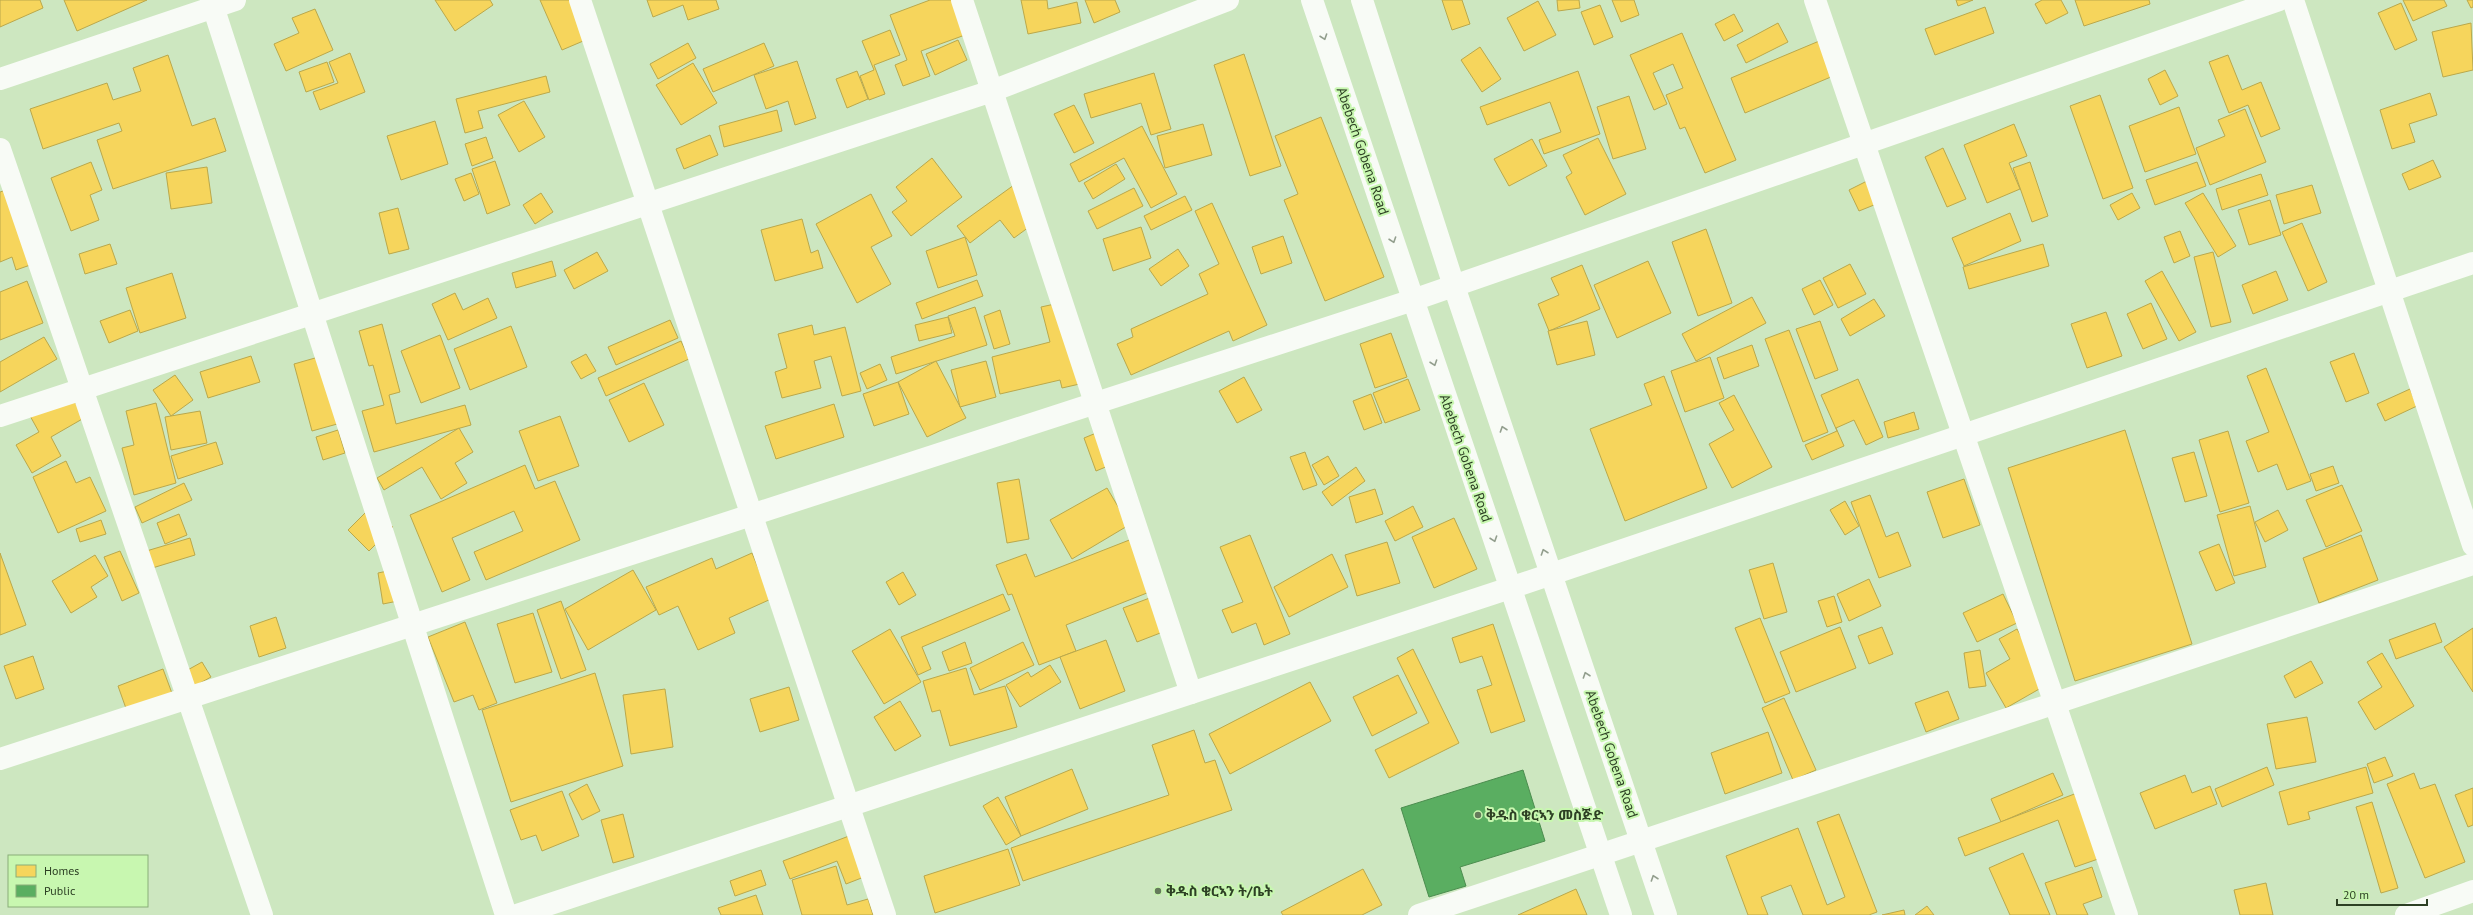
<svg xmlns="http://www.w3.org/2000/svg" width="2473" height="915" viewBox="0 0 2473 915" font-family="'PT Sans','Noto Sans Ethiopic',sans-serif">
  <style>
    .homes { fill: #f6d55c; stroke: #baa84b }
    .public { fill: #5aae61; stroke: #4c8d4f }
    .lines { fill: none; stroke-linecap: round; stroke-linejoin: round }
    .minor { stroke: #f8fbf6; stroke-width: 22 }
    .oneway { stroke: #929e8d }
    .poi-dot { fill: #657a5b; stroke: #c8f7b0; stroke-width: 1.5 }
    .labels { text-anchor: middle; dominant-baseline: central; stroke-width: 4; stroke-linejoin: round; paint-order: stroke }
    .street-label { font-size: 14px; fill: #2d4024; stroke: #c8f7b0 }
    .poi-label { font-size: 14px; font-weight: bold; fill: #2d4024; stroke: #c8f7b0; text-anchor: start }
  </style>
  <rect width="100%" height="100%" fill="#cde7c0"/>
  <g class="homes">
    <path d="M0,0H40L43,8L0,27Z"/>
    <path d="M64,0H147L77,31Z"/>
    <path d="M435,0H490L493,5L455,31Z"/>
    <path d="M540,0H579L595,36L562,50Z"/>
    <path d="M647,0H716L719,9L688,20L683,5L653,17Z"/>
    <path d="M930,0H953L965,35L921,51L930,76L903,86L895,65L907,60L890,15Z"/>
    <path d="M1021,0H1047L1048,9L1077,2L1081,23L1028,34Z"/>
    <path d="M1085,0H1115L1120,12L1094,23Z"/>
    <path d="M1442,0H1462L1470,24L1452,30Z"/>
    <path d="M1557,0H1579L1580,8L1558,11Z"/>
    <path d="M1612,0H1634L1639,15L1621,22Z"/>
    <path d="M1956,0H1973L1958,6Z"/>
    <path d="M2042,0H2061L2068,13L2046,24L2035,4Z"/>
    <path d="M2075,0H2149L2150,4L2084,26Z"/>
    <path d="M2403,0H2444L2447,6L2413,21Z"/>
    <path d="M2467,0H2473V7L2471,8Z"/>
    <path d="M1538,1L1556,35L1524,51L1507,18Z"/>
    <path d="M2401,3L2417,40L2395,50L2378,13Z"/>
    <path d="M1600,5L1613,37L1594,45L1581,12Z"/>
    <path d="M1985,7L1994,33L1935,55L1925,29Z"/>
    <path d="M315,9L333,50L286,71L274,44L299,33L292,18Z"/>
    <path d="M1734,14L1743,31L1724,41L1715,24Z"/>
    <path d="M1778,23L1788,42L1746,63L1737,45Z"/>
    <path d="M2471,23L2473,70L2443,77L2432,32Z"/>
    <path d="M890,30L900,55L874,65L885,94L869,100L860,76L874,70L862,41Z"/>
    <path d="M1682,33L1736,160L1705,173L1685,127L1680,129L1666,95L1683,88L1673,64L1653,73L1667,104L1654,110L1630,55Z"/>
    <path d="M1824,39L1838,74L1745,113L1731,78Z"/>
    <path d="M958,40L967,60L935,75L926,54Z"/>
    <path d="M688,43L696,58L658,79L650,64Z"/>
    <path d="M764,43L774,66L713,92L703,69Z"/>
    <path d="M1480,47L1501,79L1482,92L1461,60Z"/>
    <path d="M350,53L365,92L320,110L313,92L338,83L329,62Z"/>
    <path d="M1244,54L1281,166L1250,176L1214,65Z"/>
    <path d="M168,55L192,126L215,118L226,151L113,189L97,140L122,131L119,123L43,149L30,109L107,83L113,100L141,91L133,68Z"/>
    <path d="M2228,55L2242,90L2261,82L2280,129L2261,137L2248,105L2229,113L2209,62Z"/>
    <path d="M797,61L816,118L795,125L788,101L766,109L754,75Z"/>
    <path d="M327,62L334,82L306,92L299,72Z"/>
    <path d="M693,63L717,103L681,125L656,85Z"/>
    <path d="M2165,70L2178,96L2160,105L2148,79Z"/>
    <path d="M857,71L868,99L847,108L836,79Z"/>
    <path d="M1578,71L1600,134L1544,154L1539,140L1561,132L1550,102L1487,125L1480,107Z"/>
    <path d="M1154,73L1171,129L1151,135L1141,103L1091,118L1084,94Z"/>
    <path d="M546,76L550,92L478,111L483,128L465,133L456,99Z"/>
    <path d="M2430,93L2437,115L2409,124L2415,142L2392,149L2380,110Z"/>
    <path d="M2100,95L2133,188L2103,199L2070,106Z"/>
    <path d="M1629,96L1646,149L1613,159L1597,107Z"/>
    <path d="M524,101L545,137L519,152L498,115Z"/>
    <path d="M1074,105L1094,143L1074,153L1054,114Z"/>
    <path d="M2179,107L2196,154L2145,172L2129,126Z"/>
    <path d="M2245,109L2266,162L2210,185L2196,148L2225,136L2218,120Z"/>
    <path d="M777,110L782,131L724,147L719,126Z"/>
    <path d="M1321,117L1384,277L1325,301L1284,200L1298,194L1275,136Z"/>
    <path d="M435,121L448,164L401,180L387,136Z"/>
    <path d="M1203,124L1212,155L1165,168L1157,136Z"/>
    <path d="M2014,124L2027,156L2009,163L2020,189L1987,203L1964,145Z"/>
    <path d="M1142,126L1177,194L1151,208L1124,158L1079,182L1070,164Z"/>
    <path d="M710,135L718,155L684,169L676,149Z"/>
    <path d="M486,137L493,158L472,166L465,144Z"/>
    <path d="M1598,138L1626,194L1585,215L1566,177L1572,173L1563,155Z"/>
    <path d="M1532,139L1547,166L1509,186L1494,159Z"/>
    <path d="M1943,148L1966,199L1947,207L1925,157Z"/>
    <path d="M932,158L962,197L911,236L892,212L907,201L896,187Z"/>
    <path d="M2433,160L2441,177L2409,190L2402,174Z"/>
    <path d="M495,161L510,205L487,214L472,169Z"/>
    <path d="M91,162L102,190L90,195L99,220L71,231L51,178Z"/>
    <path d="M2030,162L2048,216L2032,222L2013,168Z"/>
    <path d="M2197,162L2206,186L2155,205L2146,180Z"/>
    <path d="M1116,164L1125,179L1093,199L1084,183Z"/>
    <path d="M207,167L212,203L171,209L166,173Z"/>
    <path d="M471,173L479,194L464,201L455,179Z"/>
    <path d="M2261,174L2268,195L2222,210L2216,189Z"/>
    <path d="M1869,180L1879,203L1859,211L1849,190Z"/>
    <path d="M1014,185L1040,219L1014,238L1000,220L970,243L957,226Z"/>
    <path d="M2312,185L2321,213L2284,224L2276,195Z"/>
    <path d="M1134,188L1143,206L1097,229L1088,211Z"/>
    <path d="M9,189L36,263L16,270L12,257L0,262V192Z"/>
    <path d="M541,193L553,212L535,224L523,205Z"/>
    <path d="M2132,193L2140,208L2118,220L2110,205Z"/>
    <path d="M2203,193L2236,246L2218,257L2185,203Z"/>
    <path d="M871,194L892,236L871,247L891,284L857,303L816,224Z"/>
    <path d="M1185,196L1192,210L1151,230L1144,216Z"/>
    <path d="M2270,200L2281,235L2249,245L2238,210Z"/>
    <path d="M1212,203L1267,325L1233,341L1229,331L1131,375L1117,344L1133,337L1131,329L1208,294L1199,274L1219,264L1195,211Z"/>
    <path d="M398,208L409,249L389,254L379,213Z"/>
    <path d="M2010,213L2021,241L1964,266L1952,238Z"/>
    <path d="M802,219L811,253L818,250L823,268L775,281L761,230Z"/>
    <path d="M2302,223L2327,282L2308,291L2282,232Z"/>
    <path d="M1141,227L1151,258L1113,271L1103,239Z"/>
    <path d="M1706,229L1732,303L1698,316L1672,242Z"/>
    <path d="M2180,231L2190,256L2174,263L2164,237Z"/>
    <path d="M1283,236L1292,263L1261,274L1252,247Z"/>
    <path d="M965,237L977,275L938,288L926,251Z"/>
    <path d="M110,244L117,264L85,274L79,254Z"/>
    <path d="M2043,244L2049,266L1969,289L1963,267Z"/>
    <path d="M1178,249L1189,266L1161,286L1149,269Z"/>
    <path d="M597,252L608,271L574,289L564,270Z"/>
    <path d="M2213,252L2231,322L2211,327L2194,257Z"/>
    <path d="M552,261L556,276L516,288L512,273Z"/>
    <path d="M1648,261L1671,313L1617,338L1594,285Z"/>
    <path d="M1850,264L1866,294L1838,308L1823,278Z"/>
    <path d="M1582,265L1600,309L1549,331L1538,304L1559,295L1551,278Z"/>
    <path d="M2162,271L2196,332L2179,341L2145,281Z"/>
    <path d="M2276,271L2288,300L2253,314L2242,285Z"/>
    <path d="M172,273L186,318L140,333L126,288Z"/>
    <path d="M977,280L983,296L922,319L916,303Z"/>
    <path d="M1820,280L1833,305L1814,315L1802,289Z"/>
    <path d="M27,281L43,323L0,340V292Z"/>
    <path d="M455,293L463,310L488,298L497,318L448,340L432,304Z"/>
    <path d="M1752,297L1766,323L1696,361L1682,334Z"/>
    <path d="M1874,299L1885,316L1850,336L1841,319Z"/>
    <path d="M1064,302L1084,383L1062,388L1060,380L1000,394L992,357L1050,342L1041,307Z"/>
    <path d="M2151,303L2167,339L2143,349L2127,314Z"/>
    <path d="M975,307L987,345L896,374L891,357L955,336L948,316Z"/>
    <path d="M130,310L138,331L109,343L100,321Z"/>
    <path d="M1000,310L1010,344L994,349L984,316Z"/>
    <path d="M2106,312L2122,356L2087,368L2071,324Z"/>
    <path d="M948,317L952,333L919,341L915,325Z"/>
    <path d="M670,320L678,338L616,365L608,347Z"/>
    <path d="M1587,321L1595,355L1557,365L1548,331Z"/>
    <path d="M1820,321L1838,370L1815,379L1796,329Z"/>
    <path d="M382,324L400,392L389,395L396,424L465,405L471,425L374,452L362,411L384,405L373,365L369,366L359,331Z"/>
    <path d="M812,325L814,335L845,327L861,391L842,396L831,356L814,361L821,388L782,398L775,372L787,368L778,334Z"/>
    <path d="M511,326L527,367L470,390L454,349Z"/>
    <path d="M1789,330L1828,432L1803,442L1765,339Z"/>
    <path d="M1391,333L1407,377L1375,388L1360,344Z"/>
    <path d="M440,335L460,388L421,403L401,351Z"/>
    <path d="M44,337L57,359L0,392V362Z"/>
    <path d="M681,341L689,359L606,396L598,378Z"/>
    <path d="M1752,345L1759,366L1724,379L1717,358Z"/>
    <path d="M2354,353L2369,393L2346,402L2330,362Z"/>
    <path d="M329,354L348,421L312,431L294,364Z"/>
    <path d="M586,354L596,371L581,379L571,362Z"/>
    <path d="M251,356L260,382L208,398L200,372Z"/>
    <path d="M1710,357L1724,398L1685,412L1671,371Z"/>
    <path d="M936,361L966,418L927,437L898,382Z"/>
    <path d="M986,361L996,397L960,407L951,370Z"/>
    <path d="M880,364L887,380L867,389L860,373Z"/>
    <path d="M2266,368L2311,481L2287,490L2277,464L2258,472L2246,441L2269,432L2247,376Z"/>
    <path d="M175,375L193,400L171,416L153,390Z"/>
    <path d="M1664,376L1707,488L1625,521L1590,429L1652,405L1644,384Z"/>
    <path d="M1244,377L1262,410L1237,423L1219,391Z"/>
    <path d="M1408,379L1420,410L1385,423L1373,393Z"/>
    <path d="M1858,379L1883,437L1866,445L1854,420L1836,428L1844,446L1812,460L1805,445L1837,431L1821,395Z"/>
    <path d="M898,382L909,414L874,426L863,394Z"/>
    <path d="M644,383L664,425L629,442L609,400Z"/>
    <path d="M2410,389L2417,406L2385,421L2377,404Z"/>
    <path d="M69,391L84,418L51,437L61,456L32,473L16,445L39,432L29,414Z"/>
    <path d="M1371,394L1382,423L1364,430L1353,401Z"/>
    <path d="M1734,395L1772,467L1732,488L1709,444L1734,430L1719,403Z"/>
    <path d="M156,403L176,483L134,495L122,448L134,445L126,411Z"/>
    <path d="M834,404L844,437L776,459L765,426Z"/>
    <path d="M200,411L207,443L171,450L165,417Z"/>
    <path d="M1914,412L1919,429L1888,438L1884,422Z"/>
    <path d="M560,416L579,466L538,481L519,431Z"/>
    <path d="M459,428L473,452L455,463L467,483L441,499L422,467L384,490L377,478Z"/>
    <path d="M338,430L345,453L323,460L316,437Z"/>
    <path d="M2125,430L2192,644L2075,681L2008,468Z"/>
    <path d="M1101,431L1113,464L1096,471L1084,438Z"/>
    <path d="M2228,431L2249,503L2220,512L2199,440Z"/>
    <path d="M216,442L223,464L178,479L171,456Z"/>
    <path d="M1305,452L1317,485L1303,490L1290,457Z"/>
    <path d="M2194,452L2207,496L2185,502L2172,458Z"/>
    <path d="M1328,456L1339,476L1324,485L1312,465Z"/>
    <path d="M66,461L76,483L90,477L106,511L58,533L33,477Z"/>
    <path d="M525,465L535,489L555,481L580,540L486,580L474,552L523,531L514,511L452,538L470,580L442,592L410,515Z"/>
    <path d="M2333,466L2339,483L2316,491L2310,474Z"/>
    <path d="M1356,467L1365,481L1332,506L1322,492Z"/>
    <path d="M1019,479L1029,539L1007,543L997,483Z"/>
    <path d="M1964,479L1980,525L1943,538L1927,492Z"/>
    <path d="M184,483L192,500L142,523L135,507Z"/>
    <path d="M2342,485L2362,531L2326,547L2306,500Z"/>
    <path d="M1107,488L1129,525L1072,559L1050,520Z"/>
    <path d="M1375,489L1383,514L1356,523L1349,497Z"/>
    <path d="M1870,495L1886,537L1898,532L1911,566L1879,578L1851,502Z"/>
    <path d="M1845,501L1859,526L1845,535L1830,510Z"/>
    <path d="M372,506L393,527L369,551L348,530Z"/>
    <path d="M1413,506L1423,527L1395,541L1385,521Z"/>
    <path d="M2250,506L2266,567L2234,576L2217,515Z"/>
    <path d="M2278,510L2288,530L2265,542L2255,522Z"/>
    <path d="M179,514L187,535L165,544L157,523Z"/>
    <path d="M1454,518L1477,569L1434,588L1412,537Z"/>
    <path d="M101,520L106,534L80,542L76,529Z"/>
    <path d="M1250,535L1290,634L1264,645L1256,623L1232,633L1222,610L1243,602L1220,547Z"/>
    <path d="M2361,535L2378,580L2319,603L2303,558Z"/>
    <path d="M1137,537L1157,589L1066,625L1076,651L1039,665L1012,594L1008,595L996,565L1026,554L1035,577Z"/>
    <path d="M190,538L195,555L149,569L143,552Z"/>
    <path d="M1387,542L1400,583L1357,596L1345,555Z"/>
    <path d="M2219,544L2235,583L2216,591L2199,552Z"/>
    <path d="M120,551L139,593L122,601L104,557Z"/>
    <path d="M0,553L26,625L0,635Z"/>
    <path d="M752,553L771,599L729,618L735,633L698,650L678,606L659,615L646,587L712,558L716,569Z"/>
    <path d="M1332,554L1348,587L1289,617L1274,587Z"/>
    <path d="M95,555L108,576L91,587L97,597L71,613L52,581Z"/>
    <path d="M1773,563L1787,612L1764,619L1749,570Z"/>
    <path d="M397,569L403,600L383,604L378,573Z"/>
    <path d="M633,570L656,610L588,650L565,609Z"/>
    <path d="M903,572L916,595L899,605L886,582Z"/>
    <path d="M1869,579L1881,606L1849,621L1837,594Z"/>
    <path d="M1003,594L1010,610L922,647L931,669L918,675L901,637Z"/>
    <path d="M2003,594L2017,623L1977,642L1963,613Z"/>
    <path d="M1155,596L1168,630L1137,642L1123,608Z"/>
    <path d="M1834,596L1842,622L1827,627L1818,601Z"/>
    <path d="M561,601L586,670L561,679L537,610Z"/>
    <path d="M533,613L552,672L515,683L497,624Z"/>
    <path d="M276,617L286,648L259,657L250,626Z"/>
    <path d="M1760,618L1790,693L1765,703L1735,628Z"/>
    <path d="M465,622L497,703L479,710L473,695L454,702L428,637Z"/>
    <path d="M2435,623L2442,642L2396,659L2389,640Z"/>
    <path d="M1493,624L1525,721L1491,733L1477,690L1492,685L1482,656L1460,663L1452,638Z"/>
    <path d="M1840,627L1856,668L1796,692L1780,652Z"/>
    <path d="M1882,627L1893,654L1869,664L1858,636Z"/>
    <path d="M2473,628V692L2444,647Z"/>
    <path d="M890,629L921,682L884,704L852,651Z"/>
    <path d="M2017,629L2048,684L2006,708L1986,673L2010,659L1999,639Z"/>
    <path d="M1106,640L1125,691L1080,709L1060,657Z"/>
    <path d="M965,642L972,663L949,671L942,652Z"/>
    <path d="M1023,642L1034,665L980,690L970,668Z"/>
    <path d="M1413,649L1459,743L1389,778L1375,750L1429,723L1397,658Z"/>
    <path d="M1980,650L1986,686L1969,688L1964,653Z"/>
    <path d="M2382,653L2414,706L2375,730L2358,702L2382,687L2367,662Z"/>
    <path d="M33,656L44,689L16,699L4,666Z"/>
    <path d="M2311,661L2323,683L2295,698L2284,676Z"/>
    <path d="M202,662L211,677L184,692L175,677Z"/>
    <path d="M1050,665L1061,682L1020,707L1006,685L1028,672L1031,677Z"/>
    <path d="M966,668L974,695L1005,686L1017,727L950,746L940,710L932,712L923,681Z"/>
    <path d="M163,669L173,696L128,714L118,686Z"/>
    <path d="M595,673L623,766L511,802L482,710Z"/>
    <path d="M1398,675L1417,713L1372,736L1353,697Z"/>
    <path d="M1310,682L1331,721L1230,774L1209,734Z"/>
    <path d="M789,687L799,720L760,732L750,699Z"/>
    <path d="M665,689L673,747L631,754L623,695Z"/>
    <path d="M1948,691L1959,719L1926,732L1915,703Z"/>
    <path d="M1784,698L1816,770L1793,780L1762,708Z"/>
    <path d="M900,701L921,736L895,751L874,717Z"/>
    <path d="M2307,717L2316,762L2276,769L2267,724Z"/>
    <path d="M1194,730L1205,763L1215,760L1232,810L1023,881L1011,848L1169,795L1152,745Z"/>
    <path d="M1768,732L1782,773L1725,794L1711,753Z"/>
    <path d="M2385,757L2393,776L2374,783L2367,764Z"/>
    <path d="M2267,767L2274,785L2222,807L2215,789Z"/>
    <path d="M2366,767L2373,793L2308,812L2310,819L2288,825L2279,792Z"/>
    <path d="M1072,769L1088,809L1021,836L1005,797Z"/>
    <path d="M2053,773L2063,795L2001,822L1991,799Z"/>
    <path d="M2414,773L2420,789L2435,784L2465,862L2425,878L2387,784Z"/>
    <path d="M2185,775L2192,793L2210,786L2217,804L2155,829L2140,793Z"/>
    <path d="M587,784L600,811L582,820L569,794Z"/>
    <path d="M2473,788V825L2468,827L2455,795Z"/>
    <path d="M562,791L579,836L542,851L536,835L521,840L510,810Z"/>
    <path d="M2077,793L2101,858L2075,867L2058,820L1965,856L1958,838Z"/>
    <path d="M998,797L1021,836L1006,845L983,806Z"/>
    <path d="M2372,802L2398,888L2381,893L2356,807Z"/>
    <path d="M623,814L634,857L613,863L601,820Z"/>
    <path d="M1839,814L1877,912L1869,915H1803L1791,885L1761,897L1768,915H1748L1726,856L1798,828L1827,905L1845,897L1817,822Z"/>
    <path d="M849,836L864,877L846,884L837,861L790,879L783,861Z"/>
    <path d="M1008,849L1020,885L935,913L924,876Z"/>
    <path d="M2023,853L2050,915H2010L1989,868Z"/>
    <path d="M836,866L847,905L868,899L873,915H802L792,880Z"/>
    <path d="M2092,867L2102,897L2083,904L2088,915H2057L2045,883Z"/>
    <path d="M1363,869L1382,905L1362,915H1283L1281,912Z"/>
    <path d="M761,870L766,885L735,896L730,881Z"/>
    <path d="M2266,883L2273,915H2240L2234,890Z"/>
    <path d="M1576,889L1587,915H1518Z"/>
    <path d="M756,895L763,915H721L718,908Z"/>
    <path d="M1927,906L1934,915H1915Z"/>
    <path d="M1904,910L1905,915H1882Z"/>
  </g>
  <path class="public" d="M1523,770L1545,841L1460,867L1466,886L1429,897L1401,808Z"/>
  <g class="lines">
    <g class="minor">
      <path d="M211,0L506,915"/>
      <path d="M580,0L885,915"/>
      <path d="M962,0L1191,693"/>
      <path d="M1312,0L1621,915"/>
      <path d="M1362,0L1454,286L1666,915"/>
      <path d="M1815,0L2127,915"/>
      <path d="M2293,0L2473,545"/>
      <path d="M0,79L235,0"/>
      <path d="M0,149L262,915"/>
      <path d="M0,416L992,91L1228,0"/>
      <path d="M0,759L1413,300L2279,0"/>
      <path d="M517,915L1510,588L2473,263"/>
      <path d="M1419,915L2473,564"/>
      <path d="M2406,915L2473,891"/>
    </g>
  </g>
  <defs><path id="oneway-chevron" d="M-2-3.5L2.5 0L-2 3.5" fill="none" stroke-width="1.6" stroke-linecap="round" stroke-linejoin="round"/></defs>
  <g class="oneway">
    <use href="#oneway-chevron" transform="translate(1324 37) rotate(71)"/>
    <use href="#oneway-chevron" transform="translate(1393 240) rotate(71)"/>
    <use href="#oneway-chevron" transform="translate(1434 363) rotate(71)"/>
    <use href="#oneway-chevron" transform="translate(1503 429) rotate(-109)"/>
    <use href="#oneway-chevron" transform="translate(1494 539) rotate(71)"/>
    <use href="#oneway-chevron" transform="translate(1544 552) rotate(-109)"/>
    <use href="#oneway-chevron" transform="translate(1586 675) rotate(-109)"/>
    <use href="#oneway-chevron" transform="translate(1654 878) rotate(-109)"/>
  </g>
  <g class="poi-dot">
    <circle cx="1478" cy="815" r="4"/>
    <circle cx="1158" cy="891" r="4"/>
  </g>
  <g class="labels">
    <g class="street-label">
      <text transform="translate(1363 151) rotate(71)">Abebech Gobena Road</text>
      <text transform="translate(1466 458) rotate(71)">Abebech Gobena Road</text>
      <text transform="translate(1612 754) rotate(71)">Abebech Gobena Road</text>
    </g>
    <g class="poi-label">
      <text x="1486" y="815">ቅዱስ ቁርኣን መስጅድ</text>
      <text x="1166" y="891">ቅዱስ ቁርኣን ት/ቤት</text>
    </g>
  </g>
  <rect x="8" y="855" width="140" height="52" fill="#c8f7b0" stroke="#8aae78"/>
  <rect x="16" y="865" width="20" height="12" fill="#f6d55c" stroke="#8aae78"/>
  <text x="44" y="875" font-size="12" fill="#2d4024">Homes</text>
  <rect x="16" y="885" width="20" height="12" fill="#5aae61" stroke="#8aae78"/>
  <text x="44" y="895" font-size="12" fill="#2d4024">Public</text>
  <path d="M2337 899v6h90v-6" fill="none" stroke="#2d4024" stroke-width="2"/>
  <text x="2343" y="899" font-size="12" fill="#2d4024" stroke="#c8f7b0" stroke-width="3" paint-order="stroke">20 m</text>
</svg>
